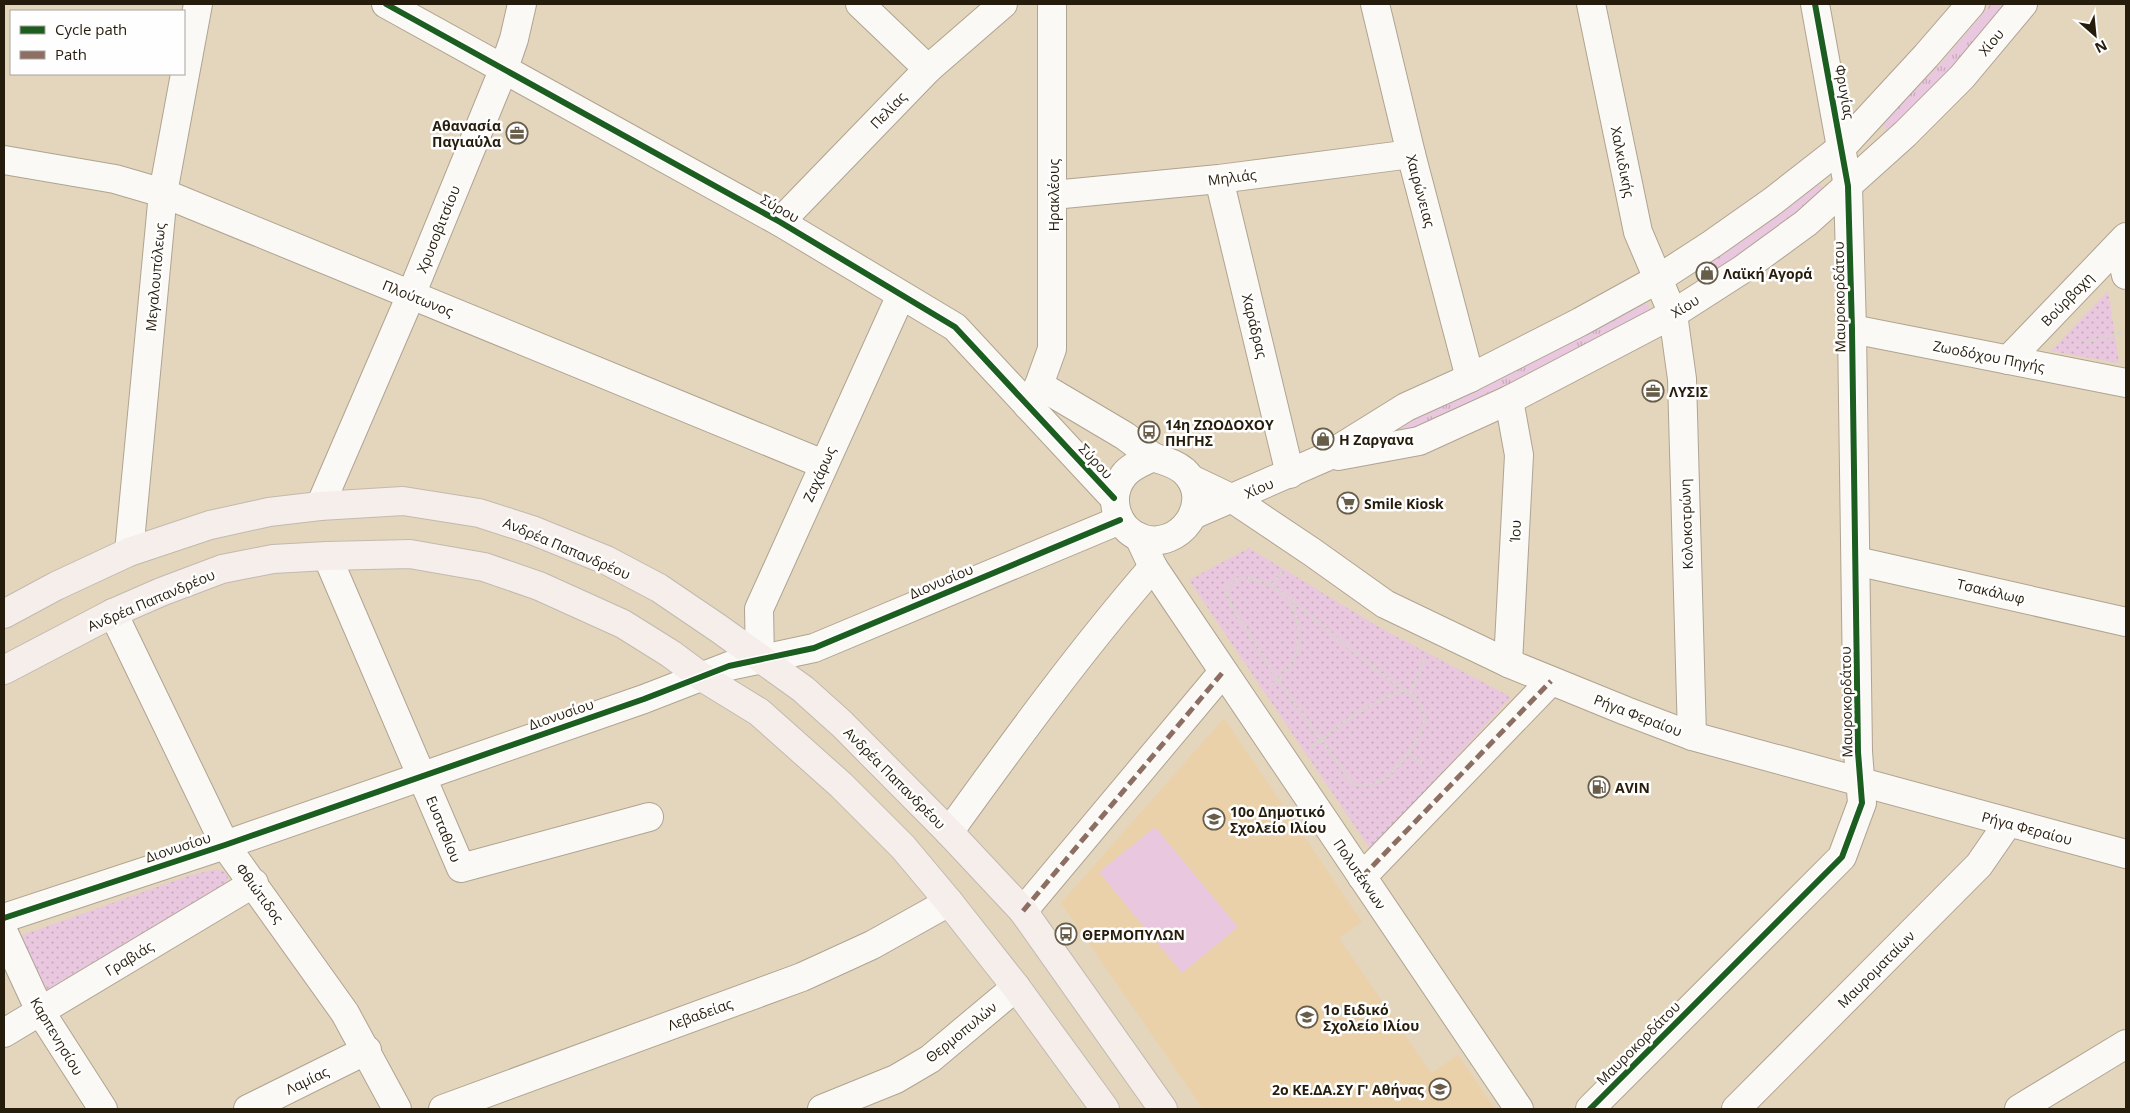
<svg xmlns="http://www.w3.org/2000/svg" width="2130" height="1113" viewBox="0 0 2130 1113" font-family="'Open Sans',sans-serif">
  <style>
    .built { fill: #ead1aa }
    .grass { fill: url(#grass-tufts) }
    .park { fill: url(#park-dots) }
    .garden { fill: #e9c7df }
    .lines { fill: none; stroke-linecap: round; stroke-linejoin: round }
    .minor-casing { stroke: #afa491; stroke-width: 30 }
    .major-casing { stroke: #c2baae; stroke-width: 30 }
    .path { stroke: #d9d4cc; stroke-width: 3; stroke-dasharray: 4 2.5; stroke-linecap: butt }
    .minor { stroke: #fbf9f5; stroke-width: 28 }
    .major { stroke: #f5eeeb; stroke-width: 28 }
    .quiet { stroke: #8d6e63; stroke-width: 5; stroke-dasharray: 10 5; stroke-linecap: butt }
    .cycleway-casing { stroke: #fefefe; stroke-width: 9 }
    .cycleway { stroke: #1b5e20; stroke-width: 6 }
    .labels { text-anchor: middle; dominant-baseline: central; stroke-width: 5; stroke-linejoin: round; paint-order: stroke }
    .street-label { font-size: 14px; fill: #261c0b; stroke: #fefefe }
    .poi-label { font-size: 14px; font-weight: bold; fill: #261c0b; stroke: #fefefe; text-anchor: start }
  </style>
  <defs>
    <pattern id="grass-tufts" width="24" height="20" patternUnits="userSpaceOnUse" patternTransform="scale(1.25)"><rect width="24" height="20" fill="#e9c7df"/><path d="M3 7l-1-3M5 7V3M7 7l1-3M15 17l-1-3M17 17v-4M19 17l1-3" fill="none" stroke="#c8aabe"/></pattern>
    <pattern id="park-dots" width="8" height="8" patternUnits="userSpaceOnUse" patternTransform="scale(1.25)"><rect width="8" height="8" fill="#e9c7df"/><path d="M2 2h.1M6 6h.1" fill="none" stroke="#c8aabe" stroke-width="1.8" stroke-linecap="round"/></pattern>
  </defs>
  <rect width="100%" height="100%" fill="#e4d5bd"/>
  <path class="built" d="M1224,718L1362,922L1339,938L1431,1073L1458,1055L1495,1109H1203L1061,903Z"/>
  <g class="grass">
    <path d="M1991,4H2010L1892,132L1887,131L1883,124L1885,120L1940,64Z"/>
    <path d="M1816,184L1822,186L1825,190L1795,219L1702,280L1698,278L1696,273L1700,267Z"/>
    <path d="M1643,302L1649,306V313L1412,436L1401,431V426L1405,423Z"/>
  </g>
  <g class="park">
    <path d="M2108,291L2119,363L2051,351Z"/>
    <path d="M1249,548L1382,629L1511,697L1371,850L1189,580Z"/>
    <path d="M217,869L225,872L228,877L226,883L43,992L17,937L188,876Z"/>
  </g>
  <path class="garden" d="M1155,827L1238,927L1182,973L1099,872Z"/>
  <g class="lines">
    <g class="minor-casing">
      <g id="minor">
        <path d="M386,4L780,222L955,327L1114,498"/>
        <path d="M860,4L928,69"/>
        <path d="M1375,4L1411,154L1470,378"/>
        <path d="M1591,4L1638,232L1673,314L1682,379L1692,736"/>
        <path d="M4,160L115,179L163,193L823,464"/>
        <path d="M1219,179L1290,474"/>
        <path d="M1053,195L1219,179L1411,154"/>
        <path d="M780,222L928,69L1003,4"/>
        <path d="M2119,245L2126,275"/>
        <path d="M1852,329L2126,383"/>
        <path d="M2008,360L2126,237"/>
        <path d="M1039,385L1125,436L1153,457"/>
        <path d="M1028,406L1039,385L1052,349V4"/>
        <path d="M1338,456L1419,441L1509,400L1673,314L1743,269L1806,223L1905,134L1962,77L2023,4"/>
        <path d="M1153,457C1164,461 1175,463 1184,471C1216,501 1180,552 1141,538C1115,528 1107,496 1124,475C1131,466 1143,462 1153,457Z"/>
        <path d="M1191,479L1233,499L1312,552L1385,604L1508,663L1626,711L1692,736L2126,854"/>
        <path d="M320,506L411,295L504,68L514,39L522,4"/>
        <path d="M1193,515L1324,458L1406,407L1470,378L1580,322L1658,279L1712,244L1773,201L1842,147L1926,56L1971,4"/>
        <path d="M1139,537L1153,567L1519,1109"/>
        <path d="M129,552L163,193L198,4"/>
        <path d="M327,556L461,868L649,817"/>
        <path d="M1856,561L2126,622"/>
        <path d="M113,613L225,845L345,1013L397,1109"/>
        <path d="M760,659L759,609L901,295"/>
        <path d="M1508,663L1519,455L1509,400"/>
        <path d="M949,832C1014,742 1080,651 1153,567"/>
        <path d="M1362,877L1551,681"/>
        <path d="M1023,911L1223,672"/>
        <path d="M4,918L225,845L644,699L729,666L814,648L1120,520"/>
        <path d="M4,933L40,1011L103,1109"/>
        <path d="M4,1033L254,883"/>
        <path d="M248,1109L367,1050"/>
        <path d="M443,1109L802,977L872,945L949,902"/>
        <path d="M822,1109L896,1079L930,1059L1016,987"/>
        <path d="M1590,1109L1842,857L1862,803L1858,752L1852,329L1848,186L1815,4"/>
        <path d="M1736,1109L1979,865L2008,823"/>
        <path d="M2019,1109L2126,1044"/>
      </g>
    </g>
    <g class="major-casing">
      <g id="major">
        <path d="M4,614L56,586L129,552L210,525L269,512L320,506L403,501L479,513L532,530L606,560L659,588L718,628L803,689L842,724L949,832L1023,911L1163,1109"/>
        <path d="M4,670L113,613L161,592L222,569L273,559L327,556L410,554L484,567L539,586L623,624L671,654L702,677L759,712L841,785L903,847L949,902L1016,987L1105,1109"/>
      </g>
    </g>
    <g class="path">
      <path d="M2086,342L2126,332"/>
      <path d="M1252,578L1272,586L1288,597C1319,623 1350,649 1382,674C1392,682 1404,688 1413,696C1418,702 1423,708 1424,716C1426,731 1410,750 1401,762C1387,779 1374,788 1353,784L1278,680L1228,600L1227,587L1236,579Z"/>
      <path d="M1272,586L1283,570"/>
      <path d="M1270,685C1301,665 1307,632 1289,600"/>
      <path d="M1411,694L1425,657"/>
      <path d="M1311,746C1341,725 1368,702 1404,690"/>
      <path d="M1408,753L1425,765"/>
    </g>
    <use href="#minor" class="minor"/>
    <use href="#major" class="major"/>
    <g class="quiet">
      <path d="M1362,877L1551,681"/>
      <path d="M1023,911L1223,672"/>
    </g>
    <g class="cycleway-casing">
      <g id="cycleway">
        <path d="M386,4L780,222L955,327L1114,498"/>
        <path d="M4,918L225,845L644,699L729,666L814,648L1120,520"/>
        <path d="M1590,1109L1842,857L1862,803L1858,752L1852,329L1848,186L1815,4"/>
      </g>
    </g>
    <use href="#cycleway" class="cycleway"/>
  </g>
  <defs>
    <g id="office-ring" transform="scale(1.125)"><circle r="9.5" fill="#fefefe" stroke="#685d49" stroke-width="1.5"/><path d="M-6-3h4V-5.5h4V-3h4V5H-6ZM-1-4.5V-3h2v-1.5ZM-6 0V1H6V0Z" fill="#685d49"/></g>
    <g id="shop-ring" transform="scale(1.125)"><circle r="9.5" fill="#fefefe" stroke="#685d49" stroke-width="1.5"/><path d="M-5-2.5h2.3a2.7 3.5 0 0 1 5.4 0H5L5.5 6h-11ZM-1.5-2.5h3a1.5 2.3 0 0 0-3 0Z" fill="#685d49"/></g>
    <g id="bus-ring" transform="scale(1.125)"><circle r="9.5" fill="#fefefe" stroke="#685d49" stroke-width="1.5"/><path d="M-5-6H5V4H4V6H2V4H-2V6H-4V4H-5ZM-3.5-4V0h7V-4ZM-3.5 1.2v1.5H-2V1.2ZM2 1.2v1.5H3.5V1.2Z" fill="#685d49"/></g>
    <g id="supermarket-ring" transform="scale(1.125)"><circle r="9.5" fill="#fefefe" stroke="#685d49" stroke-width="1.5"/><path d="M-6-5.5h2.5l.6 2H6L4.5 2H-2.5L-4.4-4H-6ZM-1.5 3.2a1.3 1.3 0 1 0 .1 0ZM3 3.2a1.3 1.3 0 1 0 .1 0Z" fill="#685d49"/></g>
    <g id="fuel-ring" transform="scale(1.125)"><circle r="9.5" fill="#fefefe" stroke="#685d49" stroke-width="1.5"/><path d="M-5.5-6h7V0h2V4h1.3V-2.5L3-4.5l.8-.8L6-3V5H2.5V1h-1V6h-7ZM-4.2-4.7v3.2H.2V-4.7Z" fill="#685d49"/></g>
    <g id="school-ring" transform="scale(1.125)"><circle r="9.5" fill="#fefefe" stroke="#685d49" stroke-width="1.5"/><path d="M0-5L7-2L0 1L-7-2ZM-4 1L0 2.5L4 1V4Q0 6-4 4Z" fill="#685d49"/></g>
  </defs>
  <g fill-rule="evenodd">
    <use href="#office-ring" x="517" y="133"/>
    <use href="#shop-ring" x="1707" y="273"/>
    <use href="#office-ring" x="1653" y="391"/>
    <use href="#bus-ring" x="1149" y="432"/>
    <use href="#shop-ring" x="1323" y="439"/>
    <use href="#supermarket-ring" x="1348" y="503"/>
    <use href="#fuel-ring" x="1599" y="787"/>
    <use href="#school-ring" x="1214" y="819"/>
    <use href="#bus-ring" x="1066" y="934"/>
    <use href="#school-ring" x="1307" y="1017"/>
    <use href="#school-ring" x="1440" y="1089"/>
  </g>
  <g class="labels">
    <g class="street-label">
      <text transform="translate(1991 42) rotate(-50)">Χίου</text>
      <text transform="translate(1845 92) rotate(80)">Φρυγίας</text>
      <text transform="translate(888 110) rotate(-46)">Πελίας</text>
      <text transform="translate(1623 162) rotate(79)">Χαλκιδικής</text>
      <text transform="translate(1232 177) rotate(-7)">Μηλιάς</text>
      <text transform="translate(1421 191) rotate(75)">Χαιρώνειας</text>
      <text transform="translate(1053 195) rotate(-90)">Ηρακλέους</text>
      <text transform="translate(780 208) rotate(30)">Σύρου</text>
      <text transform="translate(438 229) rotate(-68)">Χρυσοβιτσίου</text>
      <text transform="translate(155 277) rotate(-85)">Μεγαλουπόλεως</text>
      <text transform="translate(1839 297) rotate(-91)">Μαυροκορδάτου</text>
      <text transform="translate(418 298) rotate(22)">Πλούτωνος</text>
      <text transform="translate(2067 299) rotate(-46)">Βούρβαχη</text>
      <text transform="translate(1685 306) rotate(-32)">Χίου</text>
      <text transform="translate(1255 326) rotate(76)">Χαράδρας</text>
      <text transform="translate(1989 356) rotate(11)">Ζωοδόχου Πηγής</text>
      <text transform="translate(1096 461) rotate(47)">Σύρου</text>
      <text transform="translate(819 474) rotate(-66)">Ζαχάρως</text>
      <text transform="translate(1259 488) rotate(-24)">Χίου</text>
      <text transform="translate(1686 524) rotate(-92)">Κολοκοτρώνη</text>
      <text transform="translate(1515 531) rotate(-87)">Ίου</text>
      <text transform="translate(567 548) rotate(23)">Ανδρέα Παπανδρέου</text>
      <text transform="translate(941 581) rotate(-23)">Διονυσίου</text>
      <text transform="translate(1991 591) rotate(13)">Τσακάλωφ</text>
      <text transform="translate(151 600) rotate(-23)">Ανδρέα Παπανδρέου</text>
      <text transform="translate(1846 702) rotate(-91)">Μαυροκορδάτου</text>
      <text transform="translate(561 714) rotate(-19)">Διονυσίου</text>
      <text transform="translate(1638 715) rotate(21)">Ρήγα Φεραίου</text>
      <text transform="translate(895 778) rotate(45)">Ανδρέα Παπανδρέου</text>
      <text transform="translate(2027 828) rotate(15)">Ρήγα Φεραίου</text>
      <text transform="translate(444 829) rotate(68)">Ευσταθίου</text>
      <text transform="translate(178 847) rotate(-18)">Διονυσίου</text>
      <text transform="translate(1360 874) rotate(56)">Πολυτέκνων</text>
      <text transform="translate(260 893) rotate(54)">Φθιώτιδος</text>
      <text transform="translate(129 958) rotate(-31)">Γραβιάς</text>
      <text transform="translate(1876 969) rotate(-45)">Μαυροματαίων</text>
      <text transform="translate(700 1014) rotate(-20)">Λεβαδείας</text>
      <text transform="translate(961 1032) rotate(-39)">Θερμοπυλών</text>
      <text transform="translate(57 1036) rotate(59)">Καρπενησίου</text>
      <text transform="translate(1638 1043) rotate(-45)">Μαυροκορδάτου</text>
      <text transform="translate(307 1080) rotate(-26)">Λαμίας</text>
    </g>
    <g class="poi-label">
      <text x="501" y="125" text-anchor="end">Αθανασία<tspan x="501" dy="16">Παγιαύλα</tspan></text>
      <text x="1723" y="273">Λαϊκή Αγορά</text>
      <text x="1669" y="391">ΛΥΣΙΣ</text>
      <text x="1165" y="424">14η ΖΩΟΔΟΧΟΥ<tspan x="1165" dy="16">ΠΗΓΗΣ</tspan></text>
      <text x="1339" y="439">Η Ζαργανα</text>
      <text x="1364" y="503">Smile Kiosk</text>
      <text x="1615" y="787">AVIN</text>
      <text x="1230" y="811">10ο Δημοτικό<tspan x="1230" dy="16">Σχολείο Ιλίου</tspan></text>
      <text x="1082" y="934">ΘΕΡΜΟΠΥΛΩΝ</text>
      <text x="1323" y="1009">1ο Ειδικό<tspan x="1323" dy="16">Σχολείο Ιλίου</tspan></text>
      <text x="1424" y="1089" text-anchor="end">2ο ΚΕ.ΔΑ.ΣΥ Γ' Αθήνας</text>
    </g>
  </g>
  <rect width="2130" height="1113" fill="none" stroke="#261c0b" stroke-width="10"/>
  <rect x="10" y="10" width="175" height="65" fill="#fefefe" stroke="#a8a49d"/>
  <rect x="20" y="26" width="25" height="8" fill="#1b5e20" stroke="#a8a49d"/>
  <text x="55" y="35" font-size="15" fill="#261c0b">Cycle path</text>
  <rect x="20" y="51" width="25" height="8" fill="#8d6e63" stroke="#a8a49d"/>
  <text x="55" y="60" font-size="15" fill="#261c0b">Path</text>
  <g transform="translate(2095 35) rotate(153)" stroke="#fefefe" stroke-width="4" paint-order="stroke">
  <path d="M0-4L9 19L0 12L-9 19Z" fill="#261c0b"/>
  <text y="-8" font-size="14" font-weight="bold" text-anchor="middle" fill="#261c0b">N</text>
  </g>
</svg>
